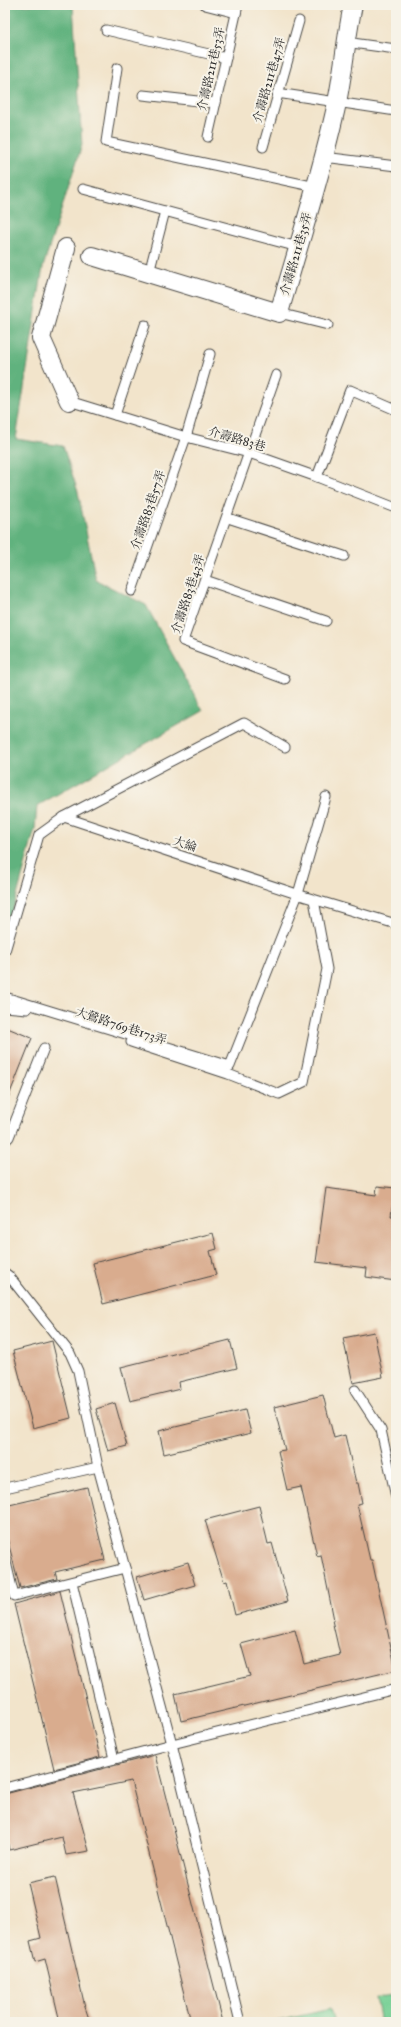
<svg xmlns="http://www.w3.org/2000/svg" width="401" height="2027" viewBox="0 0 401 2027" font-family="'IM FELL Great Primer','Noto Serif TC',serif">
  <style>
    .green { fill: #77d095; stroke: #517e60 }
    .forest { fill: #61b27e; stroke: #466e54 }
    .building { fill: #d9ac8e }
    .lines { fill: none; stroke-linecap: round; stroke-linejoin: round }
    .lane-casing { stroke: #494743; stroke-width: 11 }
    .street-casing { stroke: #494743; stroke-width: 20 }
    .lane { stroke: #fff; stroke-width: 9 }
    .street { stroke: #fff; stroke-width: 18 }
    .labels { text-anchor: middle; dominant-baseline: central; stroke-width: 4; stroke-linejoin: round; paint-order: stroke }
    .street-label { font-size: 12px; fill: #2b2b2b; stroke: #f7f3e8 }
  </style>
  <rect width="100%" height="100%" fill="#f7f3e8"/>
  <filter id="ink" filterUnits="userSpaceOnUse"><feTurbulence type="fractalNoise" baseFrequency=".025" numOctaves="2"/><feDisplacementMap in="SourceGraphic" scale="8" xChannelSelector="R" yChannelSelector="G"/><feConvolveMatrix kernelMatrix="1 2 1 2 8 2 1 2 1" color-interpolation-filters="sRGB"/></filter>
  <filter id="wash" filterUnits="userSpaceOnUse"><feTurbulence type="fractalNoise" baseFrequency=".012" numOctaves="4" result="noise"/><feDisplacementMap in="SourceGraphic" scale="16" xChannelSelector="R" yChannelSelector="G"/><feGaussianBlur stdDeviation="0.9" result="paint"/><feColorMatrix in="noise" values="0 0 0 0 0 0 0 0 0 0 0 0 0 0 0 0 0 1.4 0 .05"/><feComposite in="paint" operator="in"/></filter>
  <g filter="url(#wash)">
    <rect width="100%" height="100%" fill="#f2e4cb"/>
    <g class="green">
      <path d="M396,1994V2022H381L376,1998Z"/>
      <path d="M330,2009L334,2022H274Z"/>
    </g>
    <path class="forest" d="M5,5H73L82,145L43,267L16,439L63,446L78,492L96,580L146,605L203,711L37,806L35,829L5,940Z"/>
    <g id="blocks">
      <g class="building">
        <path d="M5,1027L32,1038L6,1103H5Z"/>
        <path d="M377,1186L395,1188L391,1216H396V1281L366,1277L367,1268L316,1262L326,1188L376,1195Z"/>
        <path d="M213,1233L217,1249L210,1251L216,1275L103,1304L93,1263Z"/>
        <path d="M374,1332L383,1377L353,1383L343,1338Z"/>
        <path d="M230,1340L237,1368L179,1382L180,1389L130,1401L121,1367Z"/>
        <path d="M52,1341L71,1418L33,1428L13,1351Z"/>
        <path d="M323,1395L334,1438L345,1435L356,1483H358L362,1503L357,1504L370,1560H372L396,1670L181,1721L175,1694L250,1676L241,1644L295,1630L304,1664L340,1655L332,1620H334L321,1555L317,1556L301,1487L287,1490L278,1451L285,1450L274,1407Z"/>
        <path d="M115,1403L127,1446L108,1451L96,1409Z"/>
        <path d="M245,1410L251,1433L164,1454L159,1431Z"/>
        <path d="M87,1487L105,1560L55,1572L57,1579L20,1588L5,1530V1506Z"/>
        <path d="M259,1506L268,1544L272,1543L288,1601L235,1615L227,1581L224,1582L205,1520Z"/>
        <path d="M188,1562L195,1585L144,1600L137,1577Z"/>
        <path d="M60,1591L100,1757L54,1769L14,1604Z"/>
        <path d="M155,1755L223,2022H191L131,1781L73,1793L89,1851L66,1855L62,1837L9,1850L5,1831V1794Z"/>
        <path d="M55,1877L85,2007L90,2022H60L45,1959L35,1962L30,1941L41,1938L28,1883Z"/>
      </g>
    </g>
  </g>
  <g filter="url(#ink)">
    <use href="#blocks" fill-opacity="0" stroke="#494743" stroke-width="1"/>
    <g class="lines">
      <g class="lane-casing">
        <g id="lane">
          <path d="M205,5L236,13"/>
          <path d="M106,30L226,58"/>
          <path d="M345,42L396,49"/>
          <path d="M117,68L106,142L316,187"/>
          <path d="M277,93L396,111"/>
          <path d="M143,95L216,103"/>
          <path d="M208,137L238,5"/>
          <path d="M263,147L299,21"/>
          <path d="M324,157L396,166"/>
          <path d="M83,189L298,247"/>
          <path d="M149,273L165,211"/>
          <path d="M279,313L328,325"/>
          <path d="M276,375L183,641L285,679"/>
          <path d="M69,401L186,437L249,453L317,477L396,508"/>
          <path d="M115,415L145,325"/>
          <path d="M317,477L350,390L396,410"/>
          <path d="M228,518L344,556"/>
          <path d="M205,580L326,621"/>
          <path d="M132,591L186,437L210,354"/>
          <path d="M64,817L306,897L396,924"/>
          <path d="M5,951L39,835L64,817L244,723L285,747"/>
          <path d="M5,997L230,1066L298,894L326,797"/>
          <path d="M5,1007L27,1009"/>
          <path d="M131,1042L228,1074L279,1094L304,1082L327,969L314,900"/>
          <path d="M5,1141L9,1137L44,1048"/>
          <path d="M5,1273L9,1276L70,1353L78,1371L98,1467L172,1744L240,2022"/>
          <path d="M355,1390L381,1430L396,1497"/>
          <path d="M5,1488L98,1467"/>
          <path d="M5,1558L14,1596L125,1568"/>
          <path d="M72,1582L114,1759"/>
          <path d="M5,1788L172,1744L396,1689"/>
        </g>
      </g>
      <g class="street-casing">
        <g id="street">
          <path d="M66,248L41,338L69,401"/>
          <path d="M92,256L279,313C298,247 319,182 334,116C343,80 345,42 353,5"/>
        </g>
      </g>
      <use href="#lane" class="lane"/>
      <use href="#street" class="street"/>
    </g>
  </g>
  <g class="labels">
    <g class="street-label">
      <text transform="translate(211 69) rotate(-77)">介壽路211巷53弄</text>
      <text transform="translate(269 80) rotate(-74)">介壽路211巷47弄</text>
      <text transform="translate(296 254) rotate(-74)">介壽路211巷35弄</text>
      <text transform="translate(237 439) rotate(16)">介壽路83巷</text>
      <text transform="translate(148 510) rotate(-71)">介壽路83巷57弄</text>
      <text transform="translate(188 594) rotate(-72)">介壽路83巷43弄</text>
      <text transform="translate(185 844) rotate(18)">大綸</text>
      <text transform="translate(121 1026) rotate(18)">大鶯路769巷173弄</text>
    </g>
  </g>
  <rect width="401" height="2027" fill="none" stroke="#f7f3e8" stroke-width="20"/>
</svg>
